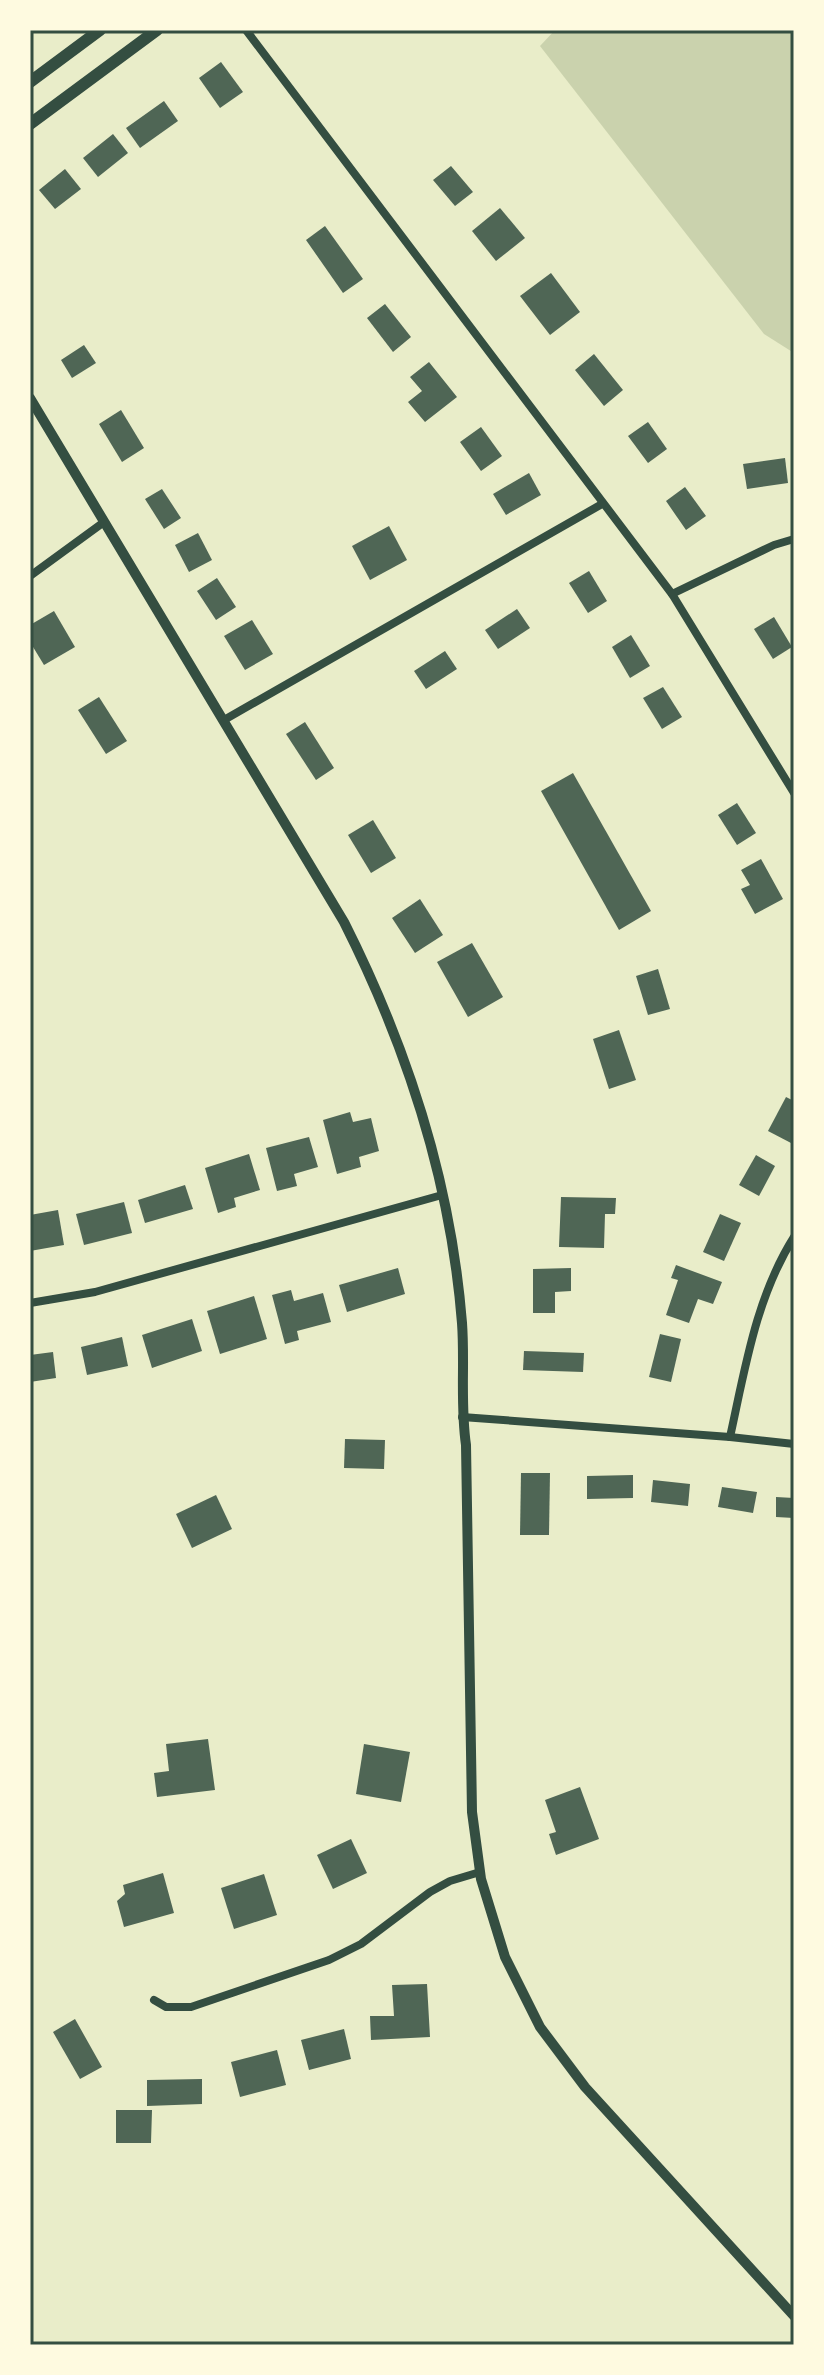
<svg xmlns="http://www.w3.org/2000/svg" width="824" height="2375" viewBox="0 0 824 2375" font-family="Roboto,sans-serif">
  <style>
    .green { fill: #cad2ad }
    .building { fill: #4f6655 }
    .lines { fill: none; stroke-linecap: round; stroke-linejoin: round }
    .minor { stroke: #344e41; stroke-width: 8 }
    .tertiary { stroke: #344e41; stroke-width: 10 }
    .primary { stroke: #344e41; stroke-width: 12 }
    .neatline { fill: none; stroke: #344e41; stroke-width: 3 }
  </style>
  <rect width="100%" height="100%" fill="#e9edc9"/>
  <path class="green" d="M555,30H794V353L764,334L540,46Z"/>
  <g class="building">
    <path d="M221,62L243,92L220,108L199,78Z"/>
    <path d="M164,101L178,121L140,148L126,128Z"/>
    <path d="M113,134L128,153L98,177L83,158Z"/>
    <path d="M451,166L473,192L455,206L433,180Z"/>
    <path d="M65,169L81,189L55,209L39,190Z"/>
    <path d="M500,208L525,238L496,261L472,231Z"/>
    <path d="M325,226L363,279L343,293L306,240Z"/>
    <path d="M551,273L580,312L550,335L520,296Z"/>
    <path d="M385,304L411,337L393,352L367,318Z"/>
    <path d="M84,345L96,363L72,378L61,360Z"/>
    <path d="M594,354L623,390L604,406L575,370Z"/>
    <path d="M429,362L457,397L425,422L408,402L422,391L410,377Z"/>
    <path d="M121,410L144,448L122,462L99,424Z"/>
    <path d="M648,422L667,449L648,463L628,436Z"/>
    <path d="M481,427L502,456L481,471L460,442Z"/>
    <path d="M785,458L788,483L747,489L743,464Z"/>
    <path d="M529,473L541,495L506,515L493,494Z"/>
    <path d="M685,487L706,516L686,530L666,501Z"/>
    <path d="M162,489L181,518L164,529L145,499Z"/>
    <path d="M389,526L407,560L370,580L352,546Z"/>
    <path d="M198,533L212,560L189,572L175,545Z"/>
    <path d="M589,571L607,601L588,613L569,583Z"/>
    <path d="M217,578L236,607L216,620L197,591Z"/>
    <path d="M517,609L530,628L498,649L485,630Z"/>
    <path d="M54,611L75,647L44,665L30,642V625Z"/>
    <path d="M774,617L792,647L773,659L754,629Z"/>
    <path d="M252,620L273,654L245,670L224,636Z"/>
    <path d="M631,635L650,666L630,678L612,647Z"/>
    <path d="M445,651L457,669L426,689L414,671Z"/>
    <path d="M663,687L682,717L662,729L643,698Z"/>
    <path d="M99,697L127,741L106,754L78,710Z"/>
    <path d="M305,722L334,768L316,780L286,734Z"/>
    <path d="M573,773L651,911L619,930L541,791Z"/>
    <path d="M737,803L756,833L737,845L718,815Z"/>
    <path d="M373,820L396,858L371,873L348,835Z"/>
    <path d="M761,859L783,899L755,914L741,889L750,885L741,870Z"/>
    <path d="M420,899L443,935L415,953L392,918Z"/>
    <path d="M472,943L503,997L468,1017L437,962Z"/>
    <path d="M658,969L670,1009L648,1015L636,976Z"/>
    <path d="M619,1030L636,1080L609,1089L593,1039Z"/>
    <path d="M786,1097L794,1101V1138L791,1143L768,1131Z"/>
    <path d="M350,1112L353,1122L371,1118L379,1151L359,1157L361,1167L337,1174L323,1120Z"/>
    <path d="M309,1137L318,1167L294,1174L297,1186L277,1191L266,1148Z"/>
    <path d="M249,1154L260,1190L234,1198L236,1207L218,1213L205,1168Z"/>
    <path d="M756,1155L775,1166L759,1196L739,1185Z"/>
    <path d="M185,1185L193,1209L145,1223L138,1200Z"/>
    <path d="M561,1197L616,1198L615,1214H605L604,1248L559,1247Z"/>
    <path d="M124,1202L132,1233L84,1245L76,1214Z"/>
    <path d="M58,1210L64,1245L30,1251V1215Z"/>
    <path d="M720,1214L741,1223L724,1261L703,1252Z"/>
    <path d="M676,1265L722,1282L713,1304L698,1299L689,1323L666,1315L678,1280L671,1278Z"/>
    <path d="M398,1268L405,1294L347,1312L339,1285Z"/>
    <path d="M571,1268V1291L555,1292V1313H533V1269Z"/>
    <path d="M291,1290L294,1301L323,1293L331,1322L297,1331L299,1340L285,1344L272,1295Z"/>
    <path d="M254,1296L267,1339L220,1354L207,1311Z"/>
    <path d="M192,1319L202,1351L152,1368L142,1335Z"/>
    <path d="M660,1334L681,1339L671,1382L649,1377Z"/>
    <path d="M122,1337L128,1366L87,1375L81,1347Z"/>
    <path d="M524,1351L584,1353L583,1372L523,1370Z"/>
    <path d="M53,1352L56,1378L30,1382V1355Z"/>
    <path d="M345,1439L385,1440L384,1469L344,1468Z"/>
    <path d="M521,1473H550L549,1535H520Z"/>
    <path d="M633,1475V1498L587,1499V1476Z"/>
    <path d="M653,1480L690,1484L688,1506L651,1502Z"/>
    <path d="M722,1487L757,1492L753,1513L718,1507Z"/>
    <path d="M216,1495L232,1529L192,1548L176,1514Z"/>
    <path d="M776,1497L794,1498V1518L776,1517Z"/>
    <path d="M208,1739L215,1790L157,1797L154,1773L169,1771L166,1744Z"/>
    <path d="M364,1744L410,1752L401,1802L356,1794Z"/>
    <path d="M580,1787L599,1839L556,1855L549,1834L556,1832L545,1800Z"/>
    <path d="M351,1839L367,1873L333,1889L317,1855Z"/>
    <path d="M163,1873L174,1913L124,1927L117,1901L125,1894L123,1885Z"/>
    <path d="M264,1874L277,1915L234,1929L221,1888Z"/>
    <path d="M427,1984L430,2037L371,2040L370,2016H394L392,1985Z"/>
    <path d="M75,2019L102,2067L80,2079L53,2032Z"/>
    <path d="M344,2029L351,2059L309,2070L301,2040Z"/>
    <path d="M277,2050L286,2085L240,2097L231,2062Z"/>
    <path d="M202,2079V2104L147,2106V2080Z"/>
    <path d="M116,2110H152L151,2143H116Z"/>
  </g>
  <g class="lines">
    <g class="minor">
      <path d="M246,30L672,594L794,793"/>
      <path d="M30,576L104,522"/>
      <path d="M672,594L774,545L794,539"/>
      <path d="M224,720L602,504"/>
      <path d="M30,1303L95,1292L442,1195"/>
      <path d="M462,1417L730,1437L794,1444"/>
      <path d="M730,1437C745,1369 756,1297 794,1237"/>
      <path d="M154,2000L166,2007H191L329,1960L361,1944L430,1892L450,1881L480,1872"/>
    </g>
    <path class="tertiary" d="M30,398L344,922C407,1047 451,1183 462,1323C465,1364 460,1404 466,1445L472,1812L481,1879L505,1957L540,2027L585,2087L794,2316"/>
    <g class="primary">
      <path d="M30,82L100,30"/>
      <path d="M30,124L157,30"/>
    </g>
  </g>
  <rect width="824" height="2375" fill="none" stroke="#fefae0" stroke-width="64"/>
  <rect x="32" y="32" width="760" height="2311" class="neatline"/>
</svg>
